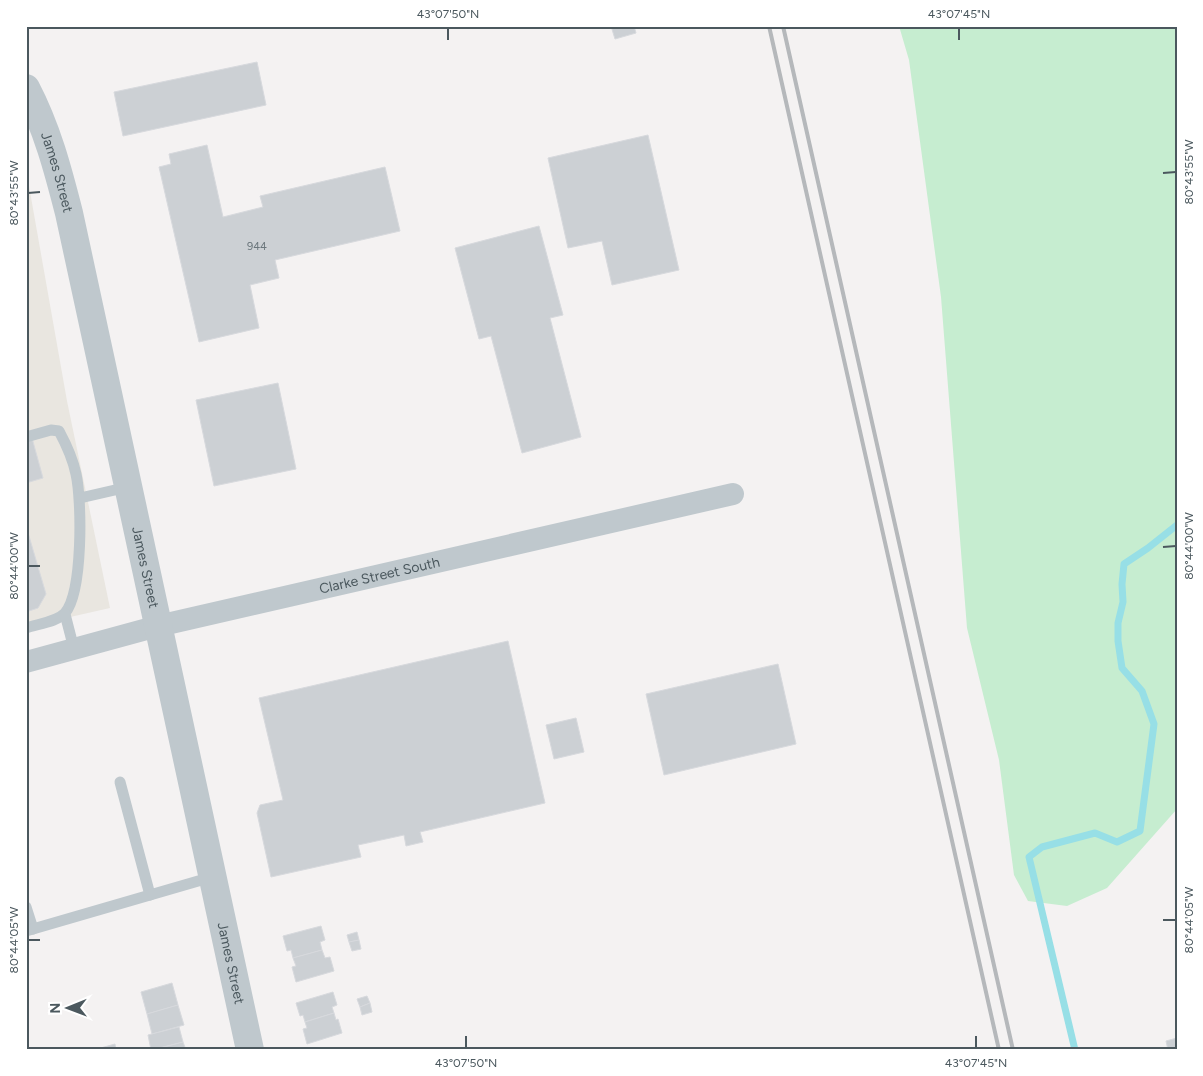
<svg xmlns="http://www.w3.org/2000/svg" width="1203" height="1076" viewBox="0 0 1203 1076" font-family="Figtree,sans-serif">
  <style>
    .commercial { fill: #e9e6e0 }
    .green { fill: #c6edd0 }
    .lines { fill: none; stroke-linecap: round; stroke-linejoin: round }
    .stream { stroke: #97dfe6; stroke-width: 7 }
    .building { fill: #ccd0d4; stroke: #d7d9dd }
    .service { stroke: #bfc8cd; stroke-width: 11 }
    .minor { stroke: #bfc8cd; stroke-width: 22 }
    .tertiary { stroke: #bfc8cd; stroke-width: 28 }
    .rail { stroke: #b5b8bb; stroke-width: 4 }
    .ticks { fill: none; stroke: #4b585e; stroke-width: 2 }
    .labels { text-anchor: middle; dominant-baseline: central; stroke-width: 5; stroke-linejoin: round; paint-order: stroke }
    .number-label { font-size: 11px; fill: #6b767c }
    .street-label { font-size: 14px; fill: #4b585e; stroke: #fff }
    .neatline { fill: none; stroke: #4b585e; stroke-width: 2 }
    .ticks-label { font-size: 12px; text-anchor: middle; fill: #4b585e }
  </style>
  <rect width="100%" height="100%" fill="#f4f2f2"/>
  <path class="commercial" d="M26,181L29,186L67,401L110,608L26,627Z"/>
  <path class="green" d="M899,26H1177V809L1107,888L1067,906L1028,901L1014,875L999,760L967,628L941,297L909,60Z"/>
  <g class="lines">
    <path class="stream" d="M1075,1050L1029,857L1042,847L1095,833L1117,842L1140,831L1154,724L1142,691L1122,668L1118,641V623L1123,602L1122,584L1124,564L1148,548L1177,525"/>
  </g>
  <g class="building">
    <path d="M611,26H634L636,33L615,39Z"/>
    <path d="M257,62L266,105L123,136L114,92Z"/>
    <path d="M648,135L679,270L612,285L602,241L568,248L548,158Z"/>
    <path d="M207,145L223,217L263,207L260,196L385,167L400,231L275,260L279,278L250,285L259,328L199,342L159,167L171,164L169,154Z"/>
    <path d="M539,226L563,315L550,318L581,437L522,453L491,336L479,339L455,248Z"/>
    <path d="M278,383L296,469L214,486L196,400Z"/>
    <path d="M32,438L43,478L26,483V440Z"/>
    <path d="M26,526L46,594L38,608L26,612Z"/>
    <path d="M508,641L545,803L420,832L423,842L406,846L404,835L358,845L361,857L271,877L257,813L260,805L283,800L259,698Z"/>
    <path d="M778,664L796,744L664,775L646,694Z"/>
    <path d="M576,718L584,752L554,759L546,725Z"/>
    <path d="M321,926L325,940L320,942L322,950L293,958L291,950L287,951L283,936Z"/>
    <path d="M357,932L359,940L349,942L347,935Z"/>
    <path d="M359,940L361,949L352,951L349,942Z"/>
    <path d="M322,950L325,958L330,957L334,971L296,982L292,967L296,966L293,958Z"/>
    <path d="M172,983L178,1005L147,1014L141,992Z"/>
    <path d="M333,992L337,1005L332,1007L334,1013L305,1022L303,1015L300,1016L296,1003Z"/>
    <path d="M367,996L370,1003L360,1007L357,999Z"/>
    <path d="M370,1003L372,1012L362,1015L360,1007Z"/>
    <path d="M178,1005L184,1025L152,1034L147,1014Z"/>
    <path d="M334,1013L336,1020L338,1019L342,1033L307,1044L303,1029L307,1028L305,1022Z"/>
    <path d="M179,1027L183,1042L151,1050L148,1035Z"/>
    <path d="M1177,1038V1050H1168L1166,1041Z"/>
    <path d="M183,1042L186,1050H153Z"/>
    <path d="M115,1044L116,1050H98L97,1049Z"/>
  </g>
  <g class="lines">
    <g class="service">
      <path d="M26,437L51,430L59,431C66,444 73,460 76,474C82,501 83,592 65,613C57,622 37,624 26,628"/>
      <path d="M80,498L128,487"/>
      <path d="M65,614L74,649"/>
      <path d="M120,782L150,895"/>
      <path d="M26,907L33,929"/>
      <path d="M26,931L212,877"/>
    </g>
    <path class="minor" id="s1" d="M26,662L158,626L733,494"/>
    <path class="tertiary" id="s2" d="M26,88C47,128 58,170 69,213L250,1050"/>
    <g class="rail">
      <path d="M769,26L999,1050"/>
      <path d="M783,26L1013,1050"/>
    </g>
  </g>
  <path class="ticks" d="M448,28V40M959,28V40M1163,173L1176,172M28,193L40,192M1163,547L1176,546M28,566H40M1163,920H1176M28,940H40M466,1036V1048M976,1036V1048"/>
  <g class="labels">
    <g class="number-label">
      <text x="257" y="246">944</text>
    </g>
    <g class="street-label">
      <text stroke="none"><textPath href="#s2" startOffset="90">James Street</textPath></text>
      <text stroke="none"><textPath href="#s2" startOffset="495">James Street</textPath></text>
      <text stroke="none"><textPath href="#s1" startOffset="364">Clarke Street South</textPath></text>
      <text stroke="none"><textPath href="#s2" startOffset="900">James Street</textPath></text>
    </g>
  </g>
  <rect width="1203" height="1076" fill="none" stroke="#ffffff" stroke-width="55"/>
  <g transform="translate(68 1008) rotate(269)" stroke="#ffffff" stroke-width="4" paint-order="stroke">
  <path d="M0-4L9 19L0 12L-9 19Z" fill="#4b585e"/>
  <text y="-8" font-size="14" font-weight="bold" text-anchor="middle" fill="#4b585e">N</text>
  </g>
  <rect x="28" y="28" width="1148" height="1020" class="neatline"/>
  <g class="ticks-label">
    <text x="448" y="18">43°07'50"N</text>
    <text x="959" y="18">43°07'45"N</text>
    <text transform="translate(1189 172) rotate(-90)" y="4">80°43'55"W</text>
    <text transform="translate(14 193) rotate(-90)" y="4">80°43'55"W</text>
    <text transform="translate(1189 546) rotate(-90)" y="4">80°44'00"W</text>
    <text transform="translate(14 566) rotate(-90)" y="4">80°44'00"W</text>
    <text transform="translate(1189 920) rotate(-90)" y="4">80°44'05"W</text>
    <text transform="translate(14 940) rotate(-90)" y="4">80°44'05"W</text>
    <text x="466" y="1067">43°07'50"N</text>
    <text x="976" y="1067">43°07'45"N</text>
  </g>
</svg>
